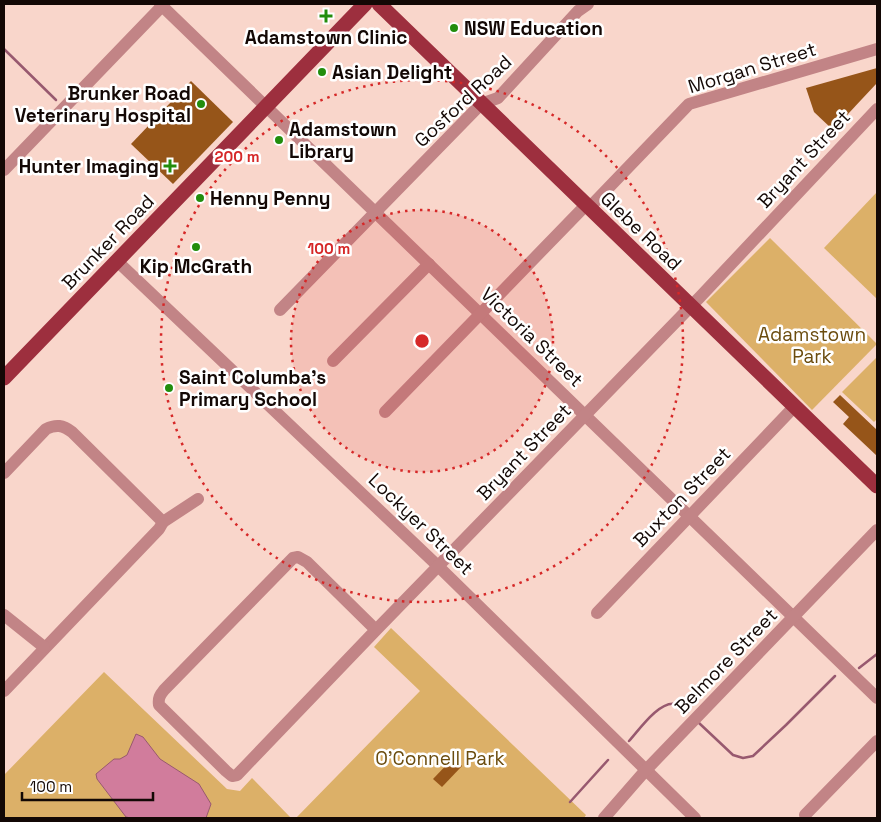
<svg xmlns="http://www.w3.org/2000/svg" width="881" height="822" viewBox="0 0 881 822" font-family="'Space Grotesk',sans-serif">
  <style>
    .green { fill: #dcb068 }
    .water { fill: #d17c9c; stroke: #98596f }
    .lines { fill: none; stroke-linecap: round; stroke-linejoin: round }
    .stream { stroke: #98596f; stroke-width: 2.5 }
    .building { fill: #965519 }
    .minor { stroke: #c28486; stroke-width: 12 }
    .major { stroke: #9d2f3e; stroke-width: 15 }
    .ring { fill: none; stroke: #d62828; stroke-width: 2.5; stroke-dasharray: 2.5 5 }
    .poi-dot { fill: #228d0d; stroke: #fff; stroke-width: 2 }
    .labels { text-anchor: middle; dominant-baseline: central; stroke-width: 5; stroke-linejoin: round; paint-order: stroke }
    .poi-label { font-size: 19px; font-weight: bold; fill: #130805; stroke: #fff; text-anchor: start }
    .street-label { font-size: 19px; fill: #130805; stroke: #fff }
    .park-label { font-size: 19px; fill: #6b4c0e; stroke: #fff }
    .centre { fill: #d62828; stroke: #fff; stroke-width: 2.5 }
    .ring-label { font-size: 15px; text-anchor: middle; font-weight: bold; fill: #d62828; stroke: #fff; stroke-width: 5; stroke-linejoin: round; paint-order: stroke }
  </style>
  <rect width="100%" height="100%" fill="#f9d6cb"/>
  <g class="green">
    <path d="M877,192V299L824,248Z"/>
    <path d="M770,238L877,344L812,410L706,302Z"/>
    <path d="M876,358L877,419L874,422L842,392Z"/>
    <path d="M391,628L586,815L584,818H296L420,691L374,647Z"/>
    <path d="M104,672L227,789L240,791L252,778L291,818H4V775Z"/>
  </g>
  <path class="water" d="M136,734L143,737L160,759L199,784L211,804L206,818H131L126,817L97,779L96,774L114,759H120L127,755Z"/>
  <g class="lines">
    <g class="stream">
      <path d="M4,49L56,100"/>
      <path d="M859,668L877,654"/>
      <path d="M699,723L733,755L743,758L753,756L786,725L835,676"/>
      <path d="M629,741C639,730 659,701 675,704C679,705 684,710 688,712"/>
      <path d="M570,802L608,760"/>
    </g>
  </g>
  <g class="building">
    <path d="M877,68V83L833,130L814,112L806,88Z"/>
    <path d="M191,81L233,122L173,184L131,144Z"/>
    <path d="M840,395L877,430V456L843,424L849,417L833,402Z"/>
    <path d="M453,758L462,766L442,787L433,779Z"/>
  </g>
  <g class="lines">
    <g class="minor">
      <path d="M160,4L877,698"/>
      <path d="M4,170L164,4"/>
      <path d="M589,208L689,104L877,49"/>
      <path d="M117,261L439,567L695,818"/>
      <path d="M280,310L481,104L498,98L578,11L588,4"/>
      <path d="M333,361L429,264"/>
      <path d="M385,412L586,205"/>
      <path d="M4,473L46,429C56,424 63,425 72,432L163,522L159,529L4,691"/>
      <path d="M163,522L198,499"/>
      <path d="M597,613L794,407"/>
      <path d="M4,615L44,647"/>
      <path d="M376,630L307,562L298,557L293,558L164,690C160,695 158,698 159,705L226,771L232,776L237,775L376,630L700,297L877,109"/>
      <path d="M805,815L877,741"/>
      <path d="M604,818L645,771L877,530"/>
    </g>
    <g class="major">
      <path d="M379,4L877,486"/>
      <path d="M4,378L365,4"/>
    </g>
  </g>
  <circle cx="422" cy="341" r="131" fill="#d62828" fill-opacity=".12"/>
  <g class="ring">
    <circle cx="422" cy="341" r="131"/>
    <circle cx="422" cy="341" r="261"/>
  </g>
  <g class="poi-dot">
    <path d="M323.5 8.5h5v5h5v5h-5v5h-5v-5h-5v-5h5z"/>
    <circle cx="454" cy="28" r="5"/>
    <circle cx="322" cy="72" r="5"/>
    <circle cx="201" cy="104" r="5"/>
    <circle cx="279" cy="140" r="5"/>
    <path d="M167.5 158.5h5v5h5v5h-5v5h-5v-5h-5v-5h5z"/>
    <circle cx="200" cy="198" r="5"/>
    <circle cx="196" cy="247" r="5"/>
    <circle cx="169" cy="388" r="5"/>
  </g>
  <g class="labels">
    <g class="poi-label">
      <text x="464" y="28">NSW Education</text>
      <text x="326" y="37" text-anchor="middle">Adamstown Clinic</text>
      <text x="332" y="72">Asian Delight</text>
      <text x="191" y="93" text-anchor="end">Brunker Road<tspan x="191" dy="22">Veterinary Hospital</tspan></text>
      <text x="289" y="129">Adamstown<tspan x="289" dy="22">Library</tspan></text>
      <text x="159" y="166" text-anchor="end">Hunter Imaging</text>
      <text x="210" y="198">Henny Penny</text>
      <text x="196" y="266" text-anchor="middle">Kip McGrath</text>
      <text x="179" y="377">Saint Columba’s<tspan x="179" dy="22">Primary School</tspan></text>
    </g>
    <g class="street-label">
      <text transform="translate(752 68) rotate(-17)">Morgan Street</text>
      <text transform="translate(463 101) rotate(-43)">Gosford Road</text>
      <text transform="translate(804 159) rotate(-47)">Bryant Street</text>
      <text transform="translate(641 231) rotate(44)">Glebe Road</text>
      <text transform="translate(108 242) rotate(-46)">Brunker Road</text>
      <text transform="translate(532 337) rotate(44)">Victoria Street</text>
      <text transform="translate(524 452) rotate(-46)">Bryant Street</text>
      <text transform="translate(682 497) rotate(-46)">Buxton Street</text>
      <text transform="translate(421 524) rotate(44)">Lockyer Street</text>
      <text transform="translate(726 661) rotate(-46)">Belmore Street</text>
    </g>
    <g class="park-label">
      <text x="812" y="334">Adamstown<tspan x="812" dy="22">Park</tspan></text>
      <text x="440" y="758">O'Connell Park</text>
    </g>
  </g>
  <circle cx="422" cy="341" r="8" class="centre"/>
  <g class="ring-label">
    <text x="237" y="162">200 m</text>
    <text x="329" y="254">100 m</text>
  </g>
  <rect width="881" height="822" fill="none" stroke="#130805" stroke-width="10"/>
  <path d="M22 792v8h131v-8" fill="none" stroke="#130805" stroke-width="2.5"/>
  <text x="30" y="792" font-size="15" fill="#130805" stroke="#ffffff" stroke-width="4" paint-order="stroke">100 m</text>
</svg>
